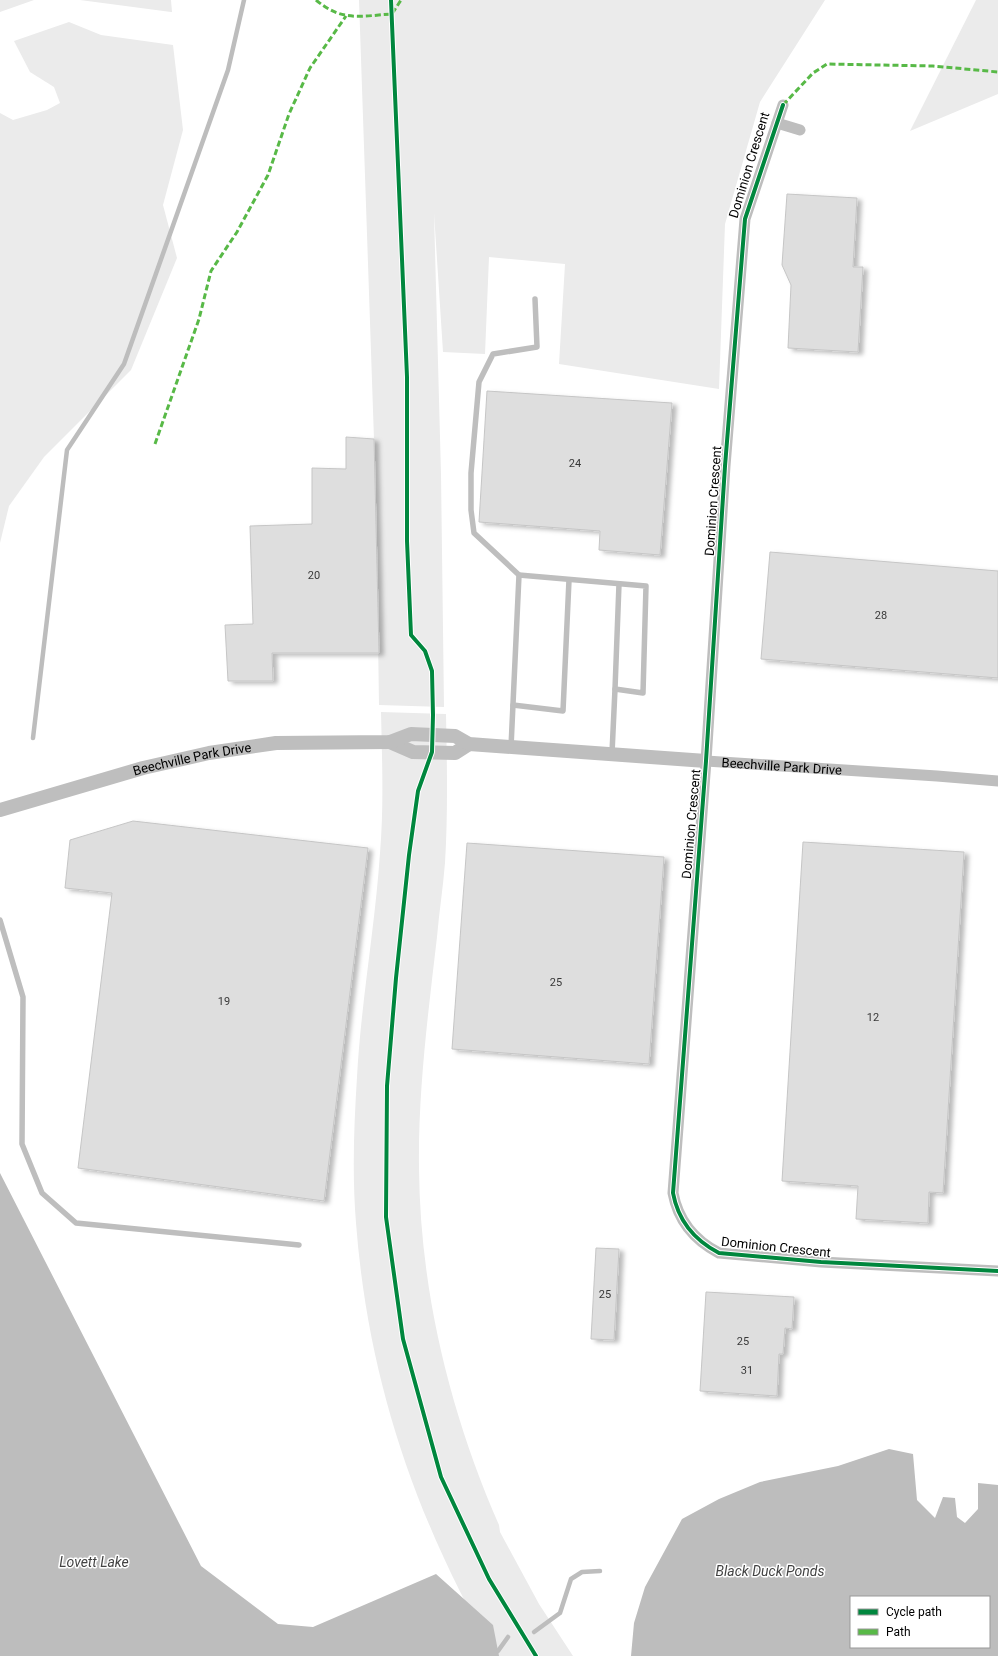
<svg xmlns="http://www.w3.org/2000/svg" width="998" height="1656" viewBox="0 0 998 1656" font-family="Roboto,sans-serif">
  <style>
    .green { fill: #ebebeb }
    .water { fill: #bdbdbd; fill-rule: evenodd }
    .lines { fill: none; stroke-linecap: round; stroke-linejoin: round }
    .stream { stroke: #bdbdbd; stroke-width: 4.5 }
    .building { fill: #dedede; stroke: #c6c6c6; filter: url(#shadow) }
    .service { stroke: #bebebe; stroke-width: 5.5 }
    .minor { stroke: #bebebe; stroke-width: 11 }
    .tertiary { stroke: #bebebe; stroke-width: 14 }
    .quiet { stroke: #58b947; stroke-width: 3; stroke-dasharray: 6 3; stroke-linecap: butt }
    .cycleway-casing { stroke: #fff; stroke-width: 6 }
    .cycleway { stroke: #00873e; stroke-width: 4 }
    .labels { text-anchor: middle; dominant-baseline: central; stroke-width: 3; stroke-linejoin: round; paint-order: stroke }
    .number-label { font-size: 11px; fill: #383838 }
    .street-label { font-size: 13px; fill: #000; stroke: #fff }
    .water-label { font-size: 14px; font-style: italic; fill: #424242; stroke: #fff }
  </style>
  <defs>
    <filter id="shadow"><feDropShadow dx="4.5" dy="2.5" stdDeviation="2" flood-color="#0004"/></filter>
  </defs>
  <rect width="100%" height="100%" fill="#fff"/>
  <g class="green">
    <path d="M0,0H34L0,12Z"/>
    <path d="M80,0H171L172,12H171Z"/>
    <path d="M359,0H825L760,102L725,224L719,389L559,364L565,264L489,257L485,354L443,352L434,213L441,474L444,707L379,705L376,498Z"/>
    <path d="M976,0H998V94L910,131Z"/>
    <path d="M69,22L101,35L173,45L183,130L163,205L177,258L131,370L44,457L9,506L0,543V113L13,120L47,110L60,103L54,87L30,72L14,41Z"/>
    <path d="M381,712L446,714C447,764 448,814 445,863C443,888 439,913 437,937C428,1014 418,1091 419,1168C420,1291 450,1413 499,1525L500,1532L539,1604L573,1656H495C416,1520 368,1380 356,1223C352,1174 354,1125 357,1077C361,1002 375,928 380,853C384,806 382,759 381,712Z"/>
  </g>
  <g class="water">
    <path d="M0,1173L201,1566L278,1624L313,1627L436,1574L493,1625L499,1656H0Z"/>
    <path d="M889,1449L913,1454L917,1500L935,1518L943,1497L955,1498L957,1517L965,1523L978,1509V1483L998,1485V1656H631L634,1623L645,1587L682,1519L719,1499L760,1482L838,1466ZM851,1597H989V1647H851Z"/>
  </g>
  <g class="lines">
    <g class="stream">
      <path d="M33,738L67,450L124,364L228,70L244,0"/>
      <path d="M534,1632L560,1613L571,1579L582,1572L600,1571"/>
      <path d="M498,1651L508,1637"/>
    </g>
  </g>
  <g class="building">
    <path d="M787,194L857,198L853,267H863L858,352L788,348L791,285L782,265Z"/>
    <path d="M487,391L672,403L660,555L599,550L600,531L479,522Z"/>
    <path d="M346,437L374,439L379,653H272L273,681H228L225,625L253,624L250,526L312,524V468L346,469Z"/>
    <path d="M770,552L998,571V678L761,659Z"/>
    <path d="M133,821L368,848L324,1201L78,1168L112,893L65,888L70,840Z"/>
    <path d="M803,842L964,852L943,1193L929,1192L928,1223L856,1219L858,1186L782,1181Z"/>
    <path d="M467,843L664,857L649,1064L452,1049Z"/>
    <path d="M596,1248L619,1249L614,1340L591,1339Z"/>
    <path d="M706,1292L794,1297L792,1329L785,1328L783,1354H779L777,1396L700,1391Z"/>
  </g>
  <g class="lines">
    <g class="service">
      <path d="M519,575L474,533L471,510V473L479,382L493,354L537,347L535,299"/>
      <path d="M615,689L619,584"/>
      <path d="M513,705L563,711L569,580"/>
      <path d="M511,747L519,575L646,586L643,693L615,689L612,753"/>
      <path d="M0,920L23,997L22,1144L42,1193L76,1223L299,1245"/>
    </g>
    <g class="minor">
      <path d="M783,105L745,219L725,466L706,761L673,1193C678,1220 694,1240 719,1253L821,1262L998,1271"/>
      <path d="M777,123L800,130"/>
      <path id="s1" d="M706,761L937,776L998,781"/>
    </g>
    <g class="tertiary">
      <path d="M390,742L413,752L455,753L469,744"/>
      <path id="s2" d="M0,810L143,768L209,753L276,743L390,742L411,734L455,736L469,744L706,761"/>
    </g>
    <g class="quiet">
      <path d="M316,0C342,22 360,16 392,14L401,0"/>
      <path d="M783,105L813,73L827,64L933,66L998,72"/>
      <path d="M155,444L199,319L211,271L237,232L268,175L289,114L310,68L346,16"/>
    </g>
    <g class="cycleway-casing">
      <g id="cycleway">
        <path d="M391,0L407,377V541L411,635L425,651L432,671L433,715L432,752L418,791L409,855L396,978L387,1086L386,1217L403,1339L441,1477L489,1579L536,1656"/>
        <path d="M783,105L745,219L725,466L706,761L673,1193C678,1220 694,1240 719,1253L821,1262L998,1271"/>
      </g>
    </g>
    <use href="#cycleway" class="cycleway"/>
  </g>
  <g class="labels">
    <g class="number-label">
      <text x="575" y="463">24</text>
      <text x="314" y="575">20</text>
      <text x="881" y="615">28</text>
      <text x="556" y="982">25</text>
      <text x="224" y="1001">19</text>
      <text x="873" y="1017">12</text>
      <text x="605" y="1294">25</text>
      <text x="743" y="1341">25</text>
      <text x="747" y="1370">31</text>
    </g>
    <g class="street-label">
      <text transform="translate(749 165) rotate(-73)">Dominion Crescent</text>
      <text transform="translate(713 501) rotate(-86)">Dominion Crescent</text>
      <text stroke="none"><textPath href="#s2" startOffset="199">Beechville Park Drive</textPath></text>
      <text stroke="none"><textPath href="#s1" startOffset="76">Beechville Park Drive</textPath></text>
      <text transform="translate(691 824) rotate(-85)">Dominion Crescent</text>
      <text transform="translate(776 1247) rotate(6)">Dominion Crescent</text>
    </g>
    <g class="water-label">
      <text x="94" y="1562">Lovett Lake</text>
      <text x="770" y="1571">Black Duck Ponds</text>
    </g>
  </g>
  <rect x="850" y="1596" width="140" height="52" fill="#ffffff" stroke="#999999"/>
  <rect x="858" y="1609" width="20" height="6" fill="#00873e" stroke="#999999"/>
  <text x="886" y="1616" font-size="12" fill="#000000">Cycle path</text>
  <rect x="858" y="1629" width="20" height="6" fill="#58b947" stroke="#999999"/>
  <text x="886" y="1636" font-size="12" fill="#000000">Path</text>
</svg>
